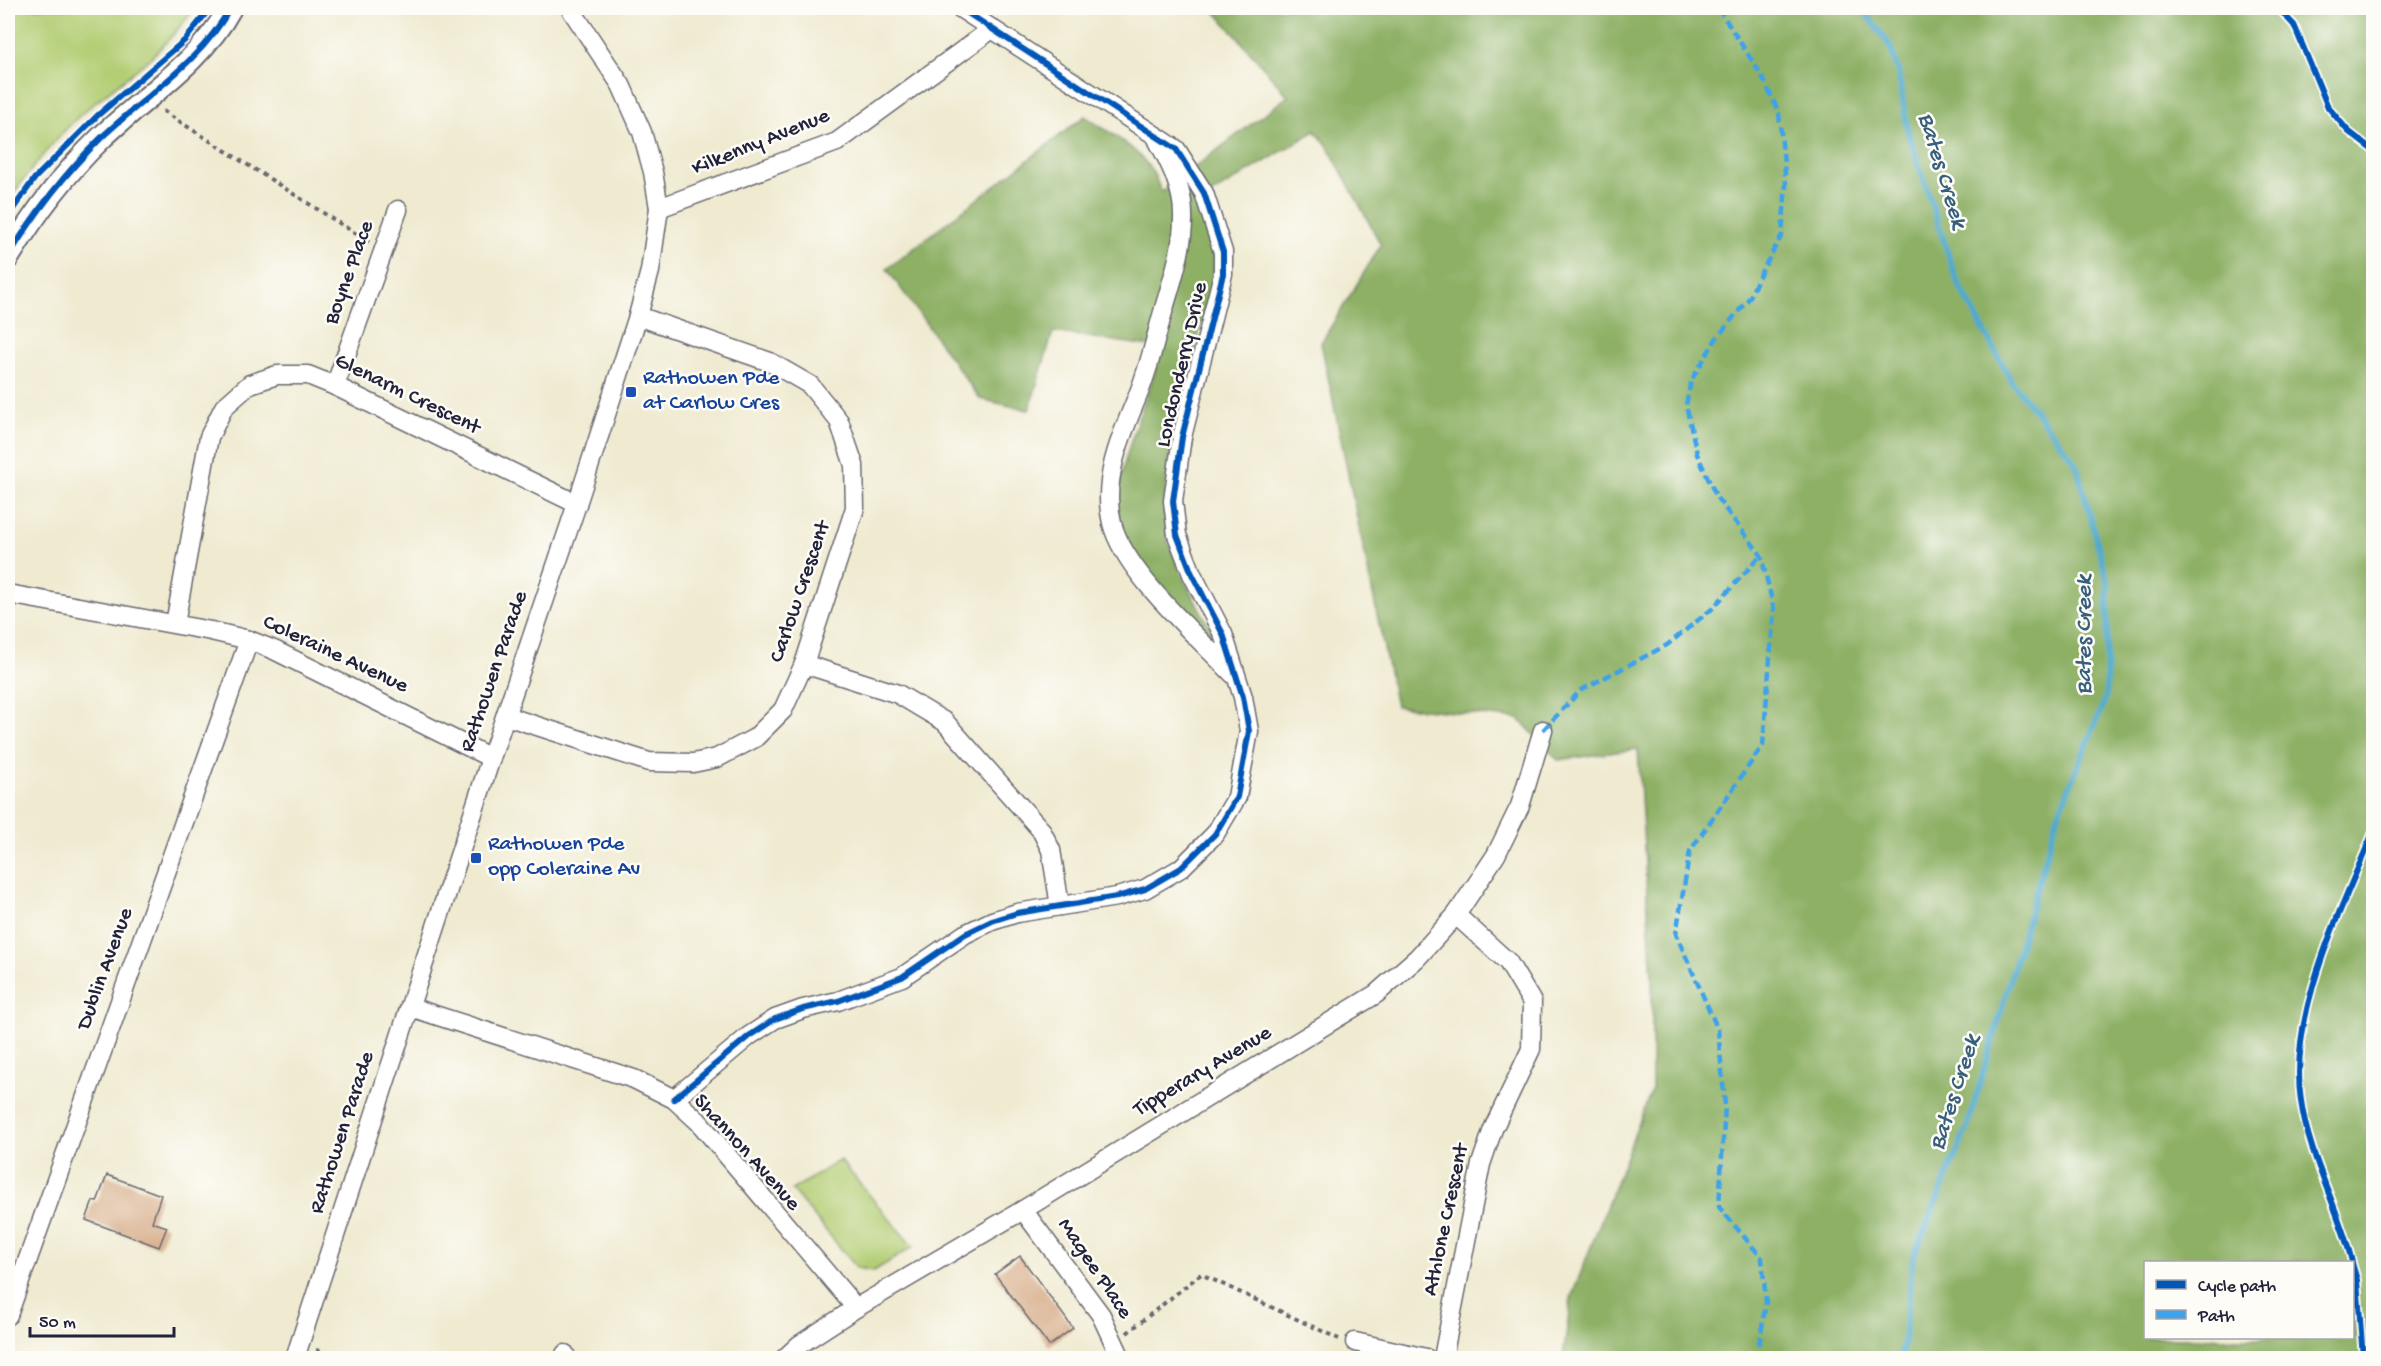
<svg xmlns="http://www.w3.org/2000/svg" width="2381" height="1366" viewBox="0 0 2381 1366" font-family="'Gochi Hand',sans-serif">
  <style>
    .green { fill: #b2cd73; stroke: #6a7857; stroke-width: 1.5 }
    .forest { fill: #8db065; stroke: #586950; stroke-width: 1.5; fill-rule: evenodd }
    .lines { fill: none; stroke-linecap: round; stroke-linejoin: round }
    .stream { stroke: #50aacd; stroke-width: 6 }
    .building { fill: #d4a782 }
    .minor-casing { stroke: #6a686f; stroke-width: 21 }
    .tertiary-casing { stroke: #6a686f; stroke-width: 26 }
    .path { stroke: #6a686f; stroke-width: 4; stroke-dasharray: 4.5 4.5; stroke-linecap: butt }
    .minor { stroke: #fff; stroke-width: 18 }
    .tertiary { stroke: #fff; stroke-width: 22 }
    .quiet { stroke: #3ea2ec; stroke-width: 4.5; stroke-dasharray: 9 4.5; stroke-linecap: butt }
    .cycleway-casing { stroke: #fdfcf7; stroke-width: 10 }
    .cycleway { stroke: #0057b8; stroke-width: 6 }
    .transit-dot { fill: #1a4fb4; stroke: #fdfcf7; stroke-width: 2 }
    .labels { text-anchor: middle; dominant-baseline: central; stroke-width: 5; stroke-linejoin: round; paint-order: stroke }
    .street-label { font-size: 22px; fill: #22223b; stroke: #fdfcf7 }
    .transit-label { font-size: 22px; fill: #164399; stroke: #fdfcf7; text-anchor: start }
    .water-label { font-size: 24px; font-style: italic; fill: #375f7d; stroke: #fdfcf7 }
  </style>
  <rect width="100%" height="100%" fill="#fdfcf7"/>
  <filter id="ink" filterUnits="userSpaceOnUse"><feTurbulence type="fractalNoise" baseFrequency=".0167" numOctaves="2"/><feDisplacementMap in="SourceGraphic" scale="12" xChannelSelector="R" yChannelSelector="G"/><feConvolveMatrix kernelMatrix="1 2 1 2 8 2 1 2 1" color-interpolation-filters="sRGB"/></filter>
  <filter id="wash" filterUnits="userSpaceOnUse"><feTurbulence type="fractalNoise" baseFrequency=".008" numOctaves="4" result="noise"/><feDisplacementMap in="SourceGraphic" scale="24" xChannelSelector="R" yChannelSelector="G"/><feGaussianBlur stdDeviation="1.35" result="paint"/><feColorMatrix in="noise" values="0 0 0 0 0 0 0 0 0 0 0 0 0 0 0 0 0 1.4 0 .05"/><feComposite in="paint" operator="in"/></filter>
  <g filter="url(#wash)">
    <rect width="100%" height="100%" fill="#efead0"/>
    <g class="green">
      <path d="M8,8H195C181,26 167,43 149,59C125,80 98,98 75,120C50,145 28,173 8,201Z"/>
      <path d="M840,1160L913,1247L874,1271L857,1268L792,1190Z"/>
    </g>
    <path class="forest" d="M1212,8H2373V1358H1563L1571,1298L1652,1089V977L1638,749L1558,760L1519,719L1396,706L1321,343L1381,245L1327,145L1315,131L1200,201L1215,253L1214,274L1173,435L1164,502L1168,542L1184,580L1212,631L1208,634C1189,620 1176,603 1161,585C1144,567 1128,549 1120,525C1107,485 1151,390 1163,348L1053,332L1029,410L980,399L887,269L1085,116C1108,132 1136,146 1152,171C1156,177 1158,186 1162,192L1288,96ZM2146,1262H2352V1338H2146Z"/>
    <g class="lines">
      <path class="stream" d="M1862,8L1890,46L1898,71L1908,132L1957,281L2012,382L2076,463L2108,583L2106,697L2058,815L1967,1128L1913,1258L1904,1341L1900,1358"/>
    </g>
    <g id="blocks">
      <g class="building">
        <path d="M107,1175L161,1195L152,1222L167,1227L159,1247L86,1220L93,1201L97,1202Z"/>
        <path d="M1020,1256L1073,1328L1049,1346L995,1274Z"/>
      </g>
    </g>
  </g>
  <g filter="url(#ink)">
    <use href="#blocks" fill-opacity="0" stroke="#6a686f" stroke-width="1.5"/>
    <g class="lines">
      <g class="minor-casing">
        <g id="minor">
          <path d="M1158,141C1170,163 1183,189 1183,214C1184,248 1172,280 1163,312C1155,340 1149,368 1138,395C1122,434 1101,479 1112,523C1124,572 1197,636 1233,674"/>
          <path d="M659,208L837,142L992,29"/>
          <path d="M335,386L398,210"/>
          <path d="M8,594L211,631L249,640L274,650L491,758"/>
          <path d="M175,624L209,437L224,407L250,384L277,375H308L335,386L577,504"/>
          <path d="M804,664L898,694L945,722L1041,830L1051,850L1060,906"/>
          <path d="M506,716L649,762L693,763L717,758L755,738L783,710L804,664L855,508L854,465L839,421L810,385L770,362L638,316"/>
          <path d="M410,1007L634,1079L674,1099L698,1121L856,1308"/>
          <path d="M674,1099L749,1036L775,1019L803,1009L838,1001L902,977L965,934L992,921L1017,913L1117,897L1145,889L1181,868L1215,834L1237,797L1249,731L1243,697L1223,634L1192,574L1177,535L1173,501L1182,437L1223,274V252L1204,193L1176,149L960,8"/>
          <path d="M1023,1210L1101,1315L1121,1358"/>
          <path d="M8,1315L249,640"/>
          <path d="M1355,1342L1426,1358"/>
          <path d="M295,1358L491,758L577,504L638,316L650,271L659,208L653,172L642,132L621,85L570,8"/>
          <path d="M565,1358V1354"/>
          <path d="M785,1358L799,1345L856,1308L1023,1210L1376,994L1417,958L1456,915L1496,855L1520,806L1543,730"/>
          <path d="M1443,1358L1481,1164L1493,1129L1531,1049L1532,1002L1508,962L1456,915"/>
        </g>
      </g>
      <g class="tertiary-casing">
        <path id="tertiary" d="M8,257C34,214 65,173 101,138C145,96 201,62 230,8"/>
      </g>
      <g class="path">
        <path d="M163,111L369,242"/>
        <path d="M1127,1333L1201,1274L1339,1339"/>
        <path d="M316,1350L347,1358"/>
      </g>
      <use href="#minor" class="minor"/>
      <use href="#tertiary" class="tertiary"/>
      <g class="quiet">
        <path d="M1718,8L1762,76L1779,113L1786,184L1782,235L1758,278L1750,297L1716,339L1691,381L1686,405L1697,454L1717,498L1761,555L1774,609L1763,745L1690,851L1676,934L1718,1030L1725,1105L1719,1207L1762,1258L1766,1302L1757,1358"/>
        <path d="M1543,730L1581,690L1667,645L1712,609L1761,555"/>
      </g>
      <g class="cycleway-casing">
        <g id="cycleway">
          <path d="M2278,8L2294,25L2328,107L2348,131L2374,151"/>
          <path d="M8,216L35,178L97,116L185,40L210,8"/>
          <path d="M8,257C34,214 65,173 101,138C145,96 201,62 230,8"/>
          <path d="M674,1099L749,1036L775,1019L803,1009L838,1001L902,977L965,934L992,921L1017,913L1117,897L1145,889L1181,868L1215,834L1237,797L1249,731L1243,697L1223,634L1192,574L1177,535L1173,501L1182,437L1223,274V252L1204,193L1176,149L960,8"/>
          <path d="M2352,1262C2339,1208 2309,1158 2301,1101C2288,1013 2341,911 2374,830"/>
          <path d="M2352,1263L2357,1280L2363,1358"/>
        </g>
      </g>
      <use href="#cycleway" class="cycleway"/>
    </g>
  </g>
  <g class="transit-dot">
    <rect x="625" y="386" width="12" height="12" rx="3"/>
    <rect x="470" y="852" width="12" height="12" rx="3"/>
  </g>
  <g class="labels">
    <g class="street-label">
      <text transform="translate(761 143) rotate(-22)">Kilkenny Avenue</text>
      <text transform="translate(350 273) rotate(-70)">Boyne Place</text>
      <text transform="translate(1183 365) rotate(-77)">Londonderry Drive</text>
      <text transform="translate(407 395) rotate(26)">Glenarm Crescent</text>
      <text transform="translate(801 592) rotate(-71)">Carlow Crescent</text>
      <text transform="translate(335 655) rotate(25)">Coleraine Avenue</text>
      <text transform="translate(495 672) rotate(-71)">Rathowen Parade</text>
      <text transform="translate(106 969) rotate(-70)">Dublin Avenue</text>
      <text transform="translate(1203 1072) rotate(-31)">Tipperary Avenue</text>
      <text transform="translate(343 1133) rotate(-72)">Rathowen Parade</text>
      <text transform="translate(746 1153) rotate(48)">Shannon Avenue</text>
      <text transform="translate(1447 1220) rotate(-78)">Athlone Crescent</text>
      <text transform="translate(1094 1269) rotate(56)">Magee Place</text>
    </g>
    <g class="transit-label">
      <text x="643" y="379">Rathowen Pde<tspan x="643" dy="25">at Carlow Cres</tspan></text>
      <text x="488" y="845">Rathowen Pde<tspan x="488" dy="25">opp Coleraine Av</tspan></text>
    </g>
    <g class="water-label">
      <text transform="translate(1941 171) rotate(73)">Bates Creek</text>
      <text transform="translate(2085 635) rotate(-90)">Bates Creek</text>
      <text transform="translate(1956 1093) rotate(-72)">Bates Creek</text>
    </g>
  </g>
  <rect width="2381" height="1366" fill="none" stroke="#fdfcf7" stroke-width="30"/>
  <rect x="2144" y="1261" width="210" height="78" fill="#fdfcf7" stroke="#a5a5ac" stroke-width="1.5"/>
  <rect x="2156" y="1280" width="30" height="9" fill="#0057b8" stroke="#a5a5ac" stroke-width="1.5"/>
  <text x="2198" y="1291" font-size="18" fill="#22223b">Cycle path</text>
  <rect x="2156" y="1310" width="30" height="9" fill="#3ea2ec" stroke="#a5a5ac" stroke-width="1.5"/>
  <text x="2198" y="1321" font-size="18" fill="#22223b">Path</text>
  <path d="M30 1327v9h144v-9" fill="none" stroke="#22223b" stroke-width="3"/>
  <text x="39" y="1327" font-size="18" fill="#22223b" stroke="#fdfcf7" stroke-width="4.5" paint-order="stroke">50 m</text>
</svg>
